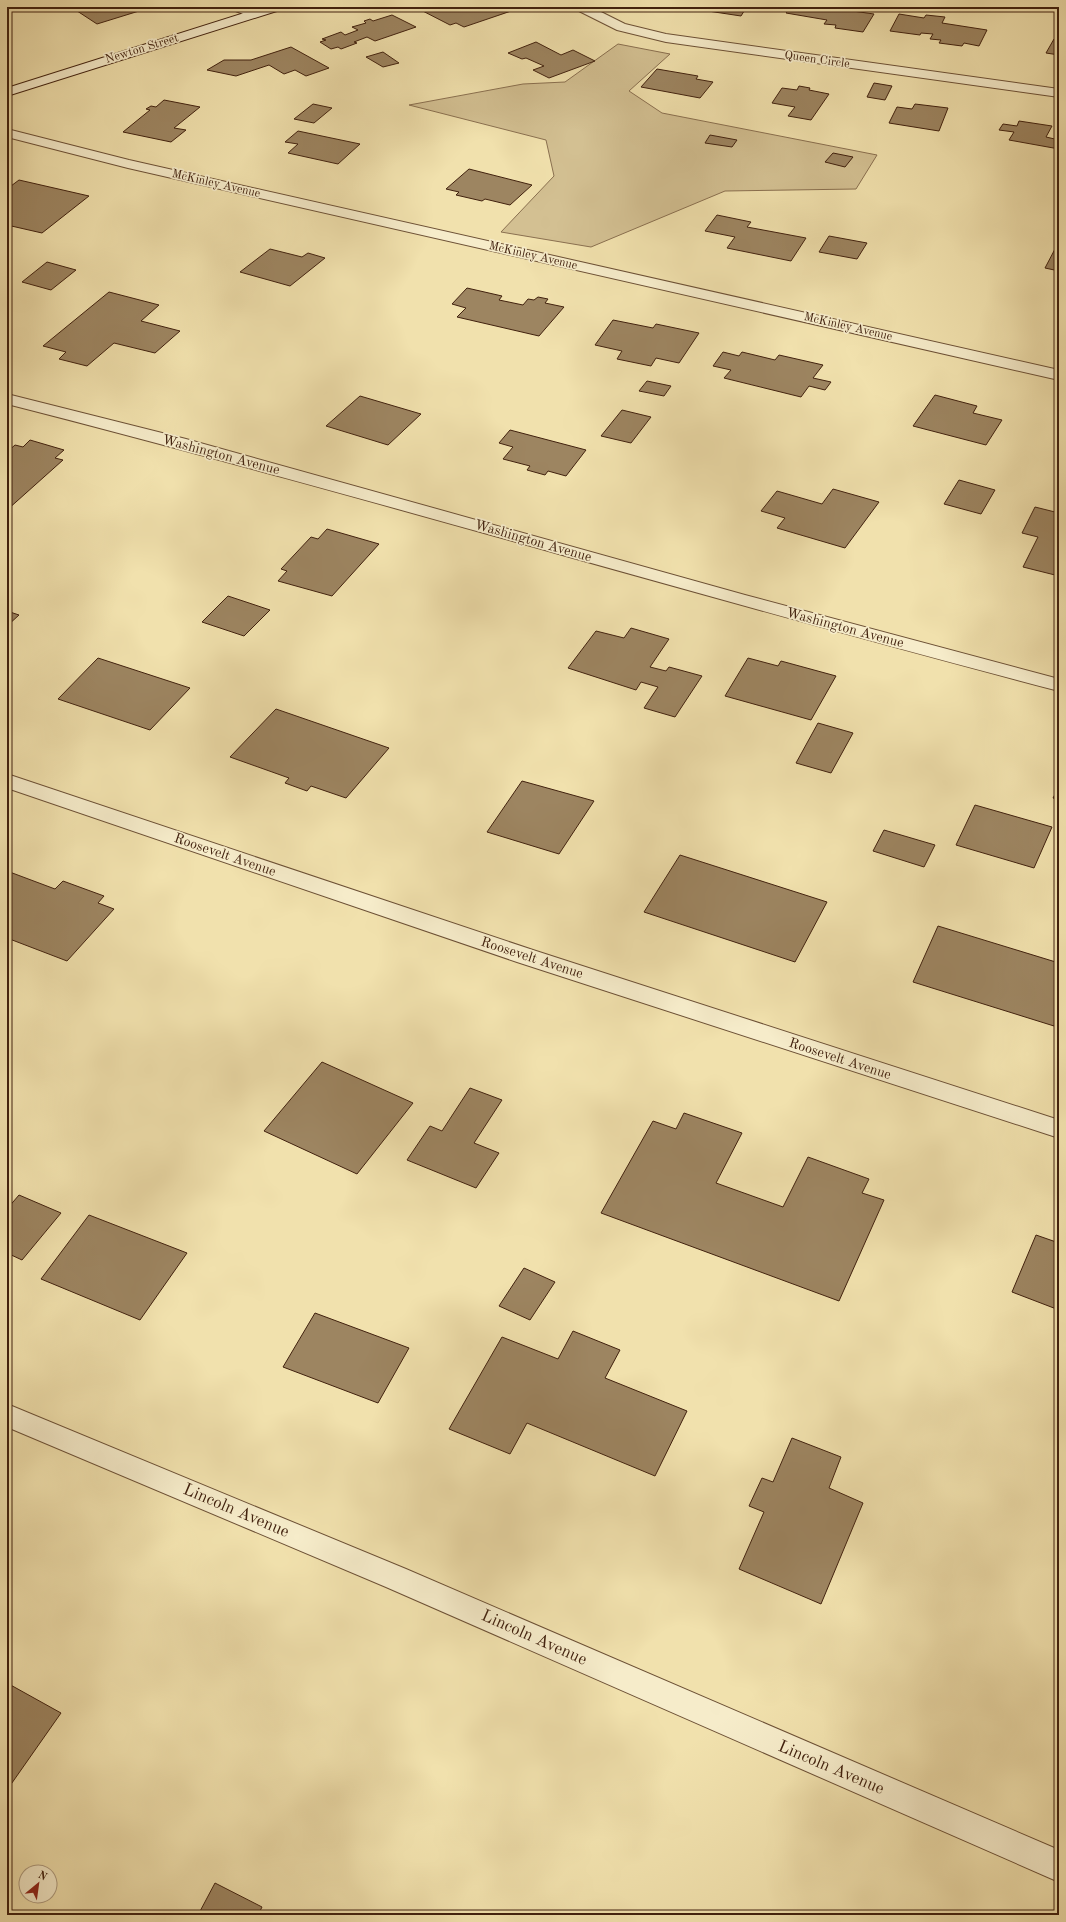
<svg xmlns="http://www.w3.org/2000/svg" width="1066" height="1922" viewBox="0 0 1066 1922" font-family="'Old Standard TT',serif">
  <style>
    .green { fill: #d3c092; stroke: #8a7050 }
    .building { fill: #9d8561; stroke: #41210e }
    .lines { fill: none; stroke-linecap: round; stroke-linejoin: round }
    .minor-casing { stroke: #6d5136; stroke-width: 2 }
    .secondary-casing { stroke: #41210e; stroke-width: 2 }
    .minor { fill: #f6ecca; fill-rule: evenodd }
    .secondary { fill: #f6ecca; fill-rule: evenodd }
    .labels { text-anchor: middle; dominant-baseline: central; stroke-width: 3.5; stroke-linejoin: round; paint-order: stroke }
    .far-street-label { font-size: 12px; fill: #41210e; stroke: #f6ecca }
    .street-label { font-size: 14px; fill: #41210e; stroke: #f6ecca }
    .near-street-label { font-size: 17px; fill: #41210e; stroke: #f6ecca }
  </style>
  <rect width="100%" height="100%" fill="#f1e1ad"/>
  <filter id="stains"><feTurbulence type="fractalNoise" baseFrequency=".005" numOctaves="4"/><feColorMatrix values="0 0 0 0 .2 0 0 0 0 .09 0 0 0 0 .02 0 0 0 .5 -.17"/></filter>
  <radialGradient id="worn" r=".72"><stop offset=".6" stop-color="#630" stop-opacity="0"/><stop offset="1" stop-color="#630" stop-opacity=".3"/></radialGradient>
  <path class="green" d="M618,44L670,54L629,91L662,113L877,155L856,189L725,191L591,247L501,232L554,176L546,140L409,105L523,84L565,82Z"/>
  <g class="building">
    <path d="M71,7H132L139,11L97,24Z"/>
    <path d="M415,7H513L517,9L464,27L456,23L450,25Z"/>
    <path d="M699,7H758L757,9L746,8L741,16L708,11L710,8Z"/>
    <path d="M791,7H816L815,9L829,11L831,8L874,14L863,32L835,28L836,25L824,24L827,20L786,13Z"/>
    <path d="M899,14L924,18L926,15L945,17L942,23L987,30L979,46L964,43L962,46L939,43L941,40L930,39L933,34L921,33L920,35L890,31Z"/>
    <path d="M392,15L416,27L375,41L367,37L354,42L357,43L341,49L338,47L331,49L320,42L326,40L322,39L341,32L345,35L358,30L352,27L366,23L364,21L370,19L373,21Z"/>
    <path d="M1054,39L1059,40V55L1046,53Z"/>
    <path d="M536,42L561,55L573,50L595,61L549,78L533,70L544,66L526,58L522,59L508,53Z"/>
    <path d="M291,47L329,68L306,76L295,70L284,74L269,65L236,76L207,70L224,60H251Z"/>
    <path d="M383,52L399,63L383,67L366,57Z"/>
    <path d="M657,69L698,76L696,79L713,82L700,98L641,87Z"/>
    <path d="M874,83L892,86L885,100L867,97Z"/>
    <path d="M799,86L810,88L809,90L829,94L811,120L788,116L795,107L772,103L782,88L797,90Z"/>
    <path d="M164,100L200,107L174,128L186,130L171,142L123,132L150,110L146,109L151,106L156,107Z"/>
    <path d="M313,104L332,108L314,123L294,119Z"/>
    <path d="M915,104L948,108L939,131L889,123L897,107L912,109Z"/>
    <path d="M1019,121L1052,126L1046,137L1059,140V149L1009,140L1014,132L999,130L1003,124L1017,126Z"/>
    <path d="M298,131L360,144L338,164L288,153L298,144L285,142Z"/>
    <path d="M710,135L737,140L732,147L705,143Z"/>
    <path d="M833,153L853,157L845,167L825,162Z"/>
    <path d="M469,169L532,185L510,205L485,199L482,201L456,195L459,192L446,189Z"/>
    <path d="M19,180L89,196L42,233L7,225V189Z"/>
    <path d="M717,215L751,222L747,227L806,238L791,261L727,248L735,237L705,231Z"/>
    <path d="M829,236L867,243L857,259L819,252Z"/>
    <path d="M270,249L302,257L308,253L325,258L290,286L240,272Z"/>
    <path d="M1055,249L1059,250V271L1045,268Z"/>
    <path d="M47,262L76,270L51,290L22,282Z"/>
    <path d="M467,288L502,296L499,300L523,305L528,299L534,300L538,297L548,299L545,303L564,307L539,336L457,317L466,308L452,304Z"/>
    <path d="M109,292L159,305L141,321L180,331L155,353L114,343L87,366L59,359L66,352L43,346Z"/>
    <path d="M613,320L653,328L656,324L699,333L679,363L656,358L651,366L617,359L622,351L595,345Z"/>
    <path d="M723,352L739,356L742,352L775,360L779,355L823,365L813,378L831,382L825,390L809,386L801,397L724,378L731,370L713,366Z"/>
    <path d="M647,381L671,386L664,396L639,391Z"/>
    <path d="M935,395L977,406L973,413L1002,420L986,445L913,426Z"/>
    <path d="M360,396L421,414L388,445L326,426Z"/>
    <path d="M622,410L651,417L631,443L601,436Z"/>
    <path d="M510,430L586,450L566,476L548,471L545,475L527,470L530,466L503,459L513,447L499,443Z"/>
    <path d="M30,440L64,450L55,458L63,460L7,510V452L15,445L23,447Z"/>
    <path d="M959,480L995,490L981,514L944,504Z"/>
    <path d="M833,489L879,502L845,548L777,528L785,518L761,511L777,491L822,504Z"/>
    <path d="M1035,507L1059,513V576L1023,567L1038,537L1022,533Z"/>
    <path d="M327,529L379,544L332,596L278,581L287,571L281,569L311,537L318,539Z"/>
    <path d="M228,596L270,610L244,636L202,622Z"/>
    <path d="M7,611L19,615L7,626Z"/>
    <path d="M631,628L669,639L650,667L666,671L669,667L702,676L675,717L644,708L658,687L641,682L636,690L568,668L596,631L624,638Z"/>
    <path d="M98,658L190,688L150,730L58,699Z"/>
    <path d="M748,658L778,666L781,661L836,676L811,720L725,696Z"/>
    <path d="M276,709L389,748L346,798L311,786L307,791L285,783L289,778L230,757Z"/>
    <path d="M818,723L853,733L831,773L796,763Z"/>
    <path d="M522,781L594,801L559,854L487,832Z"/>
    <path d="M1059,787V800L1053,798Z"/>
    <path d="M975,805L1052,827L1034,868L956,845Z"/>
    <path d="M884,830L935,845L924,867L873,851Z"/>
    <path d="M680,855L827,902L795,962L644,912Z"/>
    <path d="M7,871L55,889L63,881L104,896L98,903L114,909L67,961L7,938Z"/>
    <path d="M938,926L1059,963V1015L1054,1026L913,982Z"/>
    <path d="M322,1062L413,1103L357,1174L264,1131Z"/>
    <path d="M470,1088L502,1100L474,1143L499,1153L476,1188L407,1160L430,1126L442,1131Z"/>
    <path d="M684,1113L742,1133L716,1183L783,1207L808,1157L869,1179L862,1193L884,1200L839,1301L601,1213L653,1121L676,1129Z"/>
    <path d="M19,1195L61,1213L22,1260L7,1253V1209Z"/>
    <path d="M89,1215L187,1253L140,1320L41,1279Z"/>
    <path d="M1036,1235L1059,1243V1310L1012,1292Z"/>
    <path d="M524,1268L555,1282L530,1320L499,1306Z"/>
    <path d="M315,1313L409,1348L378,1403L283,1367Z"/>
    <path d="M573,1331L620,1350L605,1378L687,1411L655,1476L527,1423L510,1454L449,1429L502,1337L558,1359Z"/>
    <path d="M792,1438L841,1457L829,1488L863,1503L821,1604L739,1569L764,1512L749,1506L762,1478L773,1482Z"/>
    <path d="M7,1683L61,1713L7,1790Z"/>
    <path d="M215,1883L262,1907L258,1915H198Z"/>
  </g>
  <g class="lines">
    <g class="minor-casing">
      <g id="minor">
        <path d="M231,7C241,7 254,5 260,14L254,18L233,10Z"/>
        <path d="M575,7H591L625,24L666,34L1059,89V97L666,42L617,30L577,10Z"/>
        <path d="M7,129L129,160L1059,370V380L128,168L7,137Z"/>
        <path d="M7,394L186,439L745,595L1059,679V691C707,599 359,494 7,404Z"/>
        <path d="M7,774L533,950L1059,1120V1138L517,962L7,788Z"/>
        <path d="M7,1404L406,1569L1059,1850V1882L386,1587L7,1427Z"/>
      </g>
    </g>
    <g class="secondary-casing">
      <path id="secondary" d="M263,7H282L280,10L7,96V88Z"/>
    </g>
    <use href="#minor" class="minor"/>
    <use href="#secondary" class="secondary"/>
  </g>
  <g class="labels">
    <g class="far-street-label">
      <text transform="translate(142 49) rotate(-17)">Newton Street</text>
      <text transform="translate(817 60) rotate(8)">Queen Circle</text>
      <text transform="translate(216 184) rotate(13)">McKinley Avenue</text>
      <text transform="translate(533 256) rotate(13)">McKinley Avenue</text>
      <text transform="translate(848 327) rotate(13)">McKinley Avenue</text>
    </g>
    <g class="street-label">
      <text transform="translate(221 455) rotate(15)">Washington Avenue</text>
      <text transform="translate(533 541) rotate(16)">Washington Avenue</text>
      <text transform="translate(845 628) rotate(15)">Washington Avenue</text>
      <text transform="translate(225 855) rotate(19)">Roosevelt Avenue</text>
      <text transform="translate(532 958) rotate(18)">Roosevelt Avenue</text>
      <text transform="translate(840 1059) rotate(18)">Roosevelt Avenue</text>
    </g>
    <g class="near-street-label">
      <text transform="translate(236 1511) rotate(23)">Lincoln Avenue</text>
      <text transform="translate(534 1638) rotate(24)">Lincoln Avenue</text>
      <text transform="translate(831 1768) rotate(23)">Lincoln Avenue</text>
    </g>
  </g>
  <rect width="1066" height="1922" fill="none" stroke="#f1e1ad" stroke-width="24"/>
  <rect x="8" y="8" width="1050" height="1906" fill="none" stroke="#41210e" stroke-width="2"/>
  <rect x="12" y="12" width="1042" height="1898" fill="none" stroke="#41210e"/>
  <g transform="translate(38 1884) rotate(29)"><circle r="19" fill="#f6ecca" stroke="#ae9b7f"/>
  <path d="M0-3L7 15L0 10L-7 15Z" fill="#8f2418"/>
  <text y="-6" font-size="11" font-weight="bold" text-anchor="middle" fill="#41210e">N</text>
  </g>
  <rect width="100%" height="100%" filter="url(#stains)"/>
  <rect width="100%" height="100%" fill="url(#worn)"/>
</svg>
